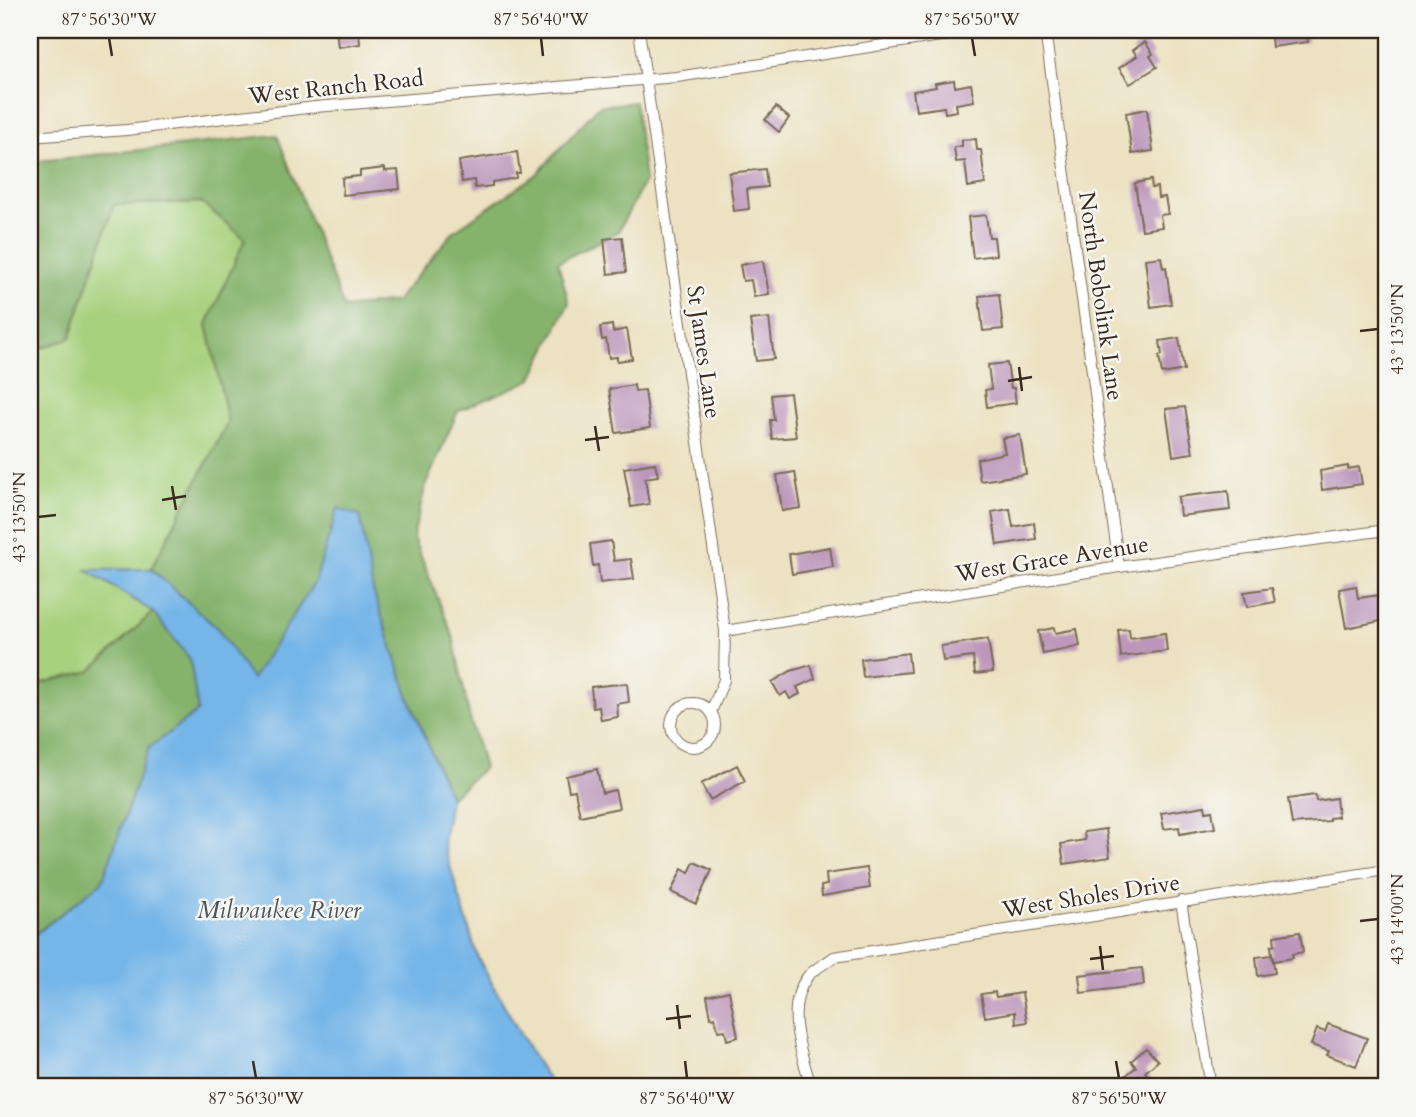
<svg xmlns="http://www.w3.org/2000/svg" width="1416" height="1117" viewBox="0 0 1416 1117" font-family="Cardo,serif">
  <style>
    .green { fill: #a7d17d; stroke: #717e4e; stroke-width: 2 }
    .forest { fill: #85b36c; stroke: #606e45; stroke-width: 2 }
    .water { fill: #74b5e8; stroke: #587083; stroke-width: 2 }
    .building { fill: #bc97bb }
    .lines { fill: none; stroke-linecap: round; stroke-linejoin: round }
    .street-casing { stroke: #796a57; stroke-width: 12 }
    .street { stroke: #fff; stroke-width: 10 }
    .ticks { fill: none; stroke: #3b2a1e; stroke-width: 2.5 }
    .labels { text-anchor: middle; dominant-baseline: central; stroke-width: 5; stroke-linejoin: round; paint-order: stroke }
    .street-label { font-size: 23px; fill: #3b2a1e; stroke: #f6f6f2 }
    .water-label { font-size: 24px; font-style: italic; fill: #4c545b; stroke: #f6f6f2 }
    .neatline { fill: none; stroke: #3b2a1e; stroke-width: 2.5 }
    .ticks-label { font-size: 18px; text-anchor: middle; fill: #3b2a1e }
  </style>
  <rect width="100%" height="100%" fill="#f6f6f2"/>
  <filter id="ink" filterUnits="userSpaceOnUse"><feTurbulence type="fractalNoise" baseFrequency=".0143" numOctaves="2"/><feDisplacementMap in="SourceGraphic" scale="14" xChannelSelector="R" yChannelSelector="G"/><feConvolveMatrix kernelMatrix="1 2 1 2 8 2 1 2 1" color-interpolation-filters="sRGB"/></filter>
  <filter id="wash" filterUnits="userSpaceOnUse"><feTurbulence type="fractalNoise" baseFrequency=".00686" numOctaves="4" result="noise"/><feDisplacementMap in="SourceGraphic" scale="28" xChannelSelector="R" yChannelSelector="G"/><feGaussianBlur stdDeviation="1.57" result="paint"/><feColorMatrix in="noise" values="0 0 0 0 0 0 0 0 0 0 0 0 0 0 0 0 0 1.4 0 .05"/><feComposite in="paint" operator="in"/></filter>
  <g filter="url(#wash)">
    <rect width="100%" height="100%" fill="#ece1c0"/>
    <path class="green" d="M201,202L246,239L207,324L228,422L151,569L88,571L153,612L91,671L35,686L30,679V352L70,338L114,205Z"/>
    <g class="forest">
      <path d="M635,102L645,180L618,232L558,262L569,303L531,380L458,411L426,484L413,537L453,636L469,715L484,768L450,798L409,698L373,591L359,516L338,509L315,582L252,680L218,629L151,569L228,422L207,324L245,239L201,202L114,205L70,338L30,352V162L277,135L344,308L396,301L454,231L536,175L599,106Z"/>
      <path d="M153,612L190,659L198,711L149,748L102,882L32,936L30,943V679L35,685L91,671Z"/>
    </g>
    <path class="water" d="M338,508L360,516L373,591L409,698L450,798L443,843L478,958L528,1048L553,1087H30V943L32,937L102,882L149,748L198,711L190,659L153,612L87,570L151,569L218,629L252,679L315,582Z"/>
    <g id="blocks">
      <g class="building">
        <path d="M336,30H359L360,44L338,47Z"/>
        <path d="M1270,30H1306L1308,42L1272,47Z"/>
        <path d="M1145,42L1153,54L1150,56L1157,67L1130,84L1119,68L1137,56L1133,50Z"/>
        <path d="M954,80L955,87L971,84L974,101L956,104L957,111L945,113L944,107L916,111L913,91L936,87L935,83Z"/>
        <path d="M776,107L789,118L779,132L765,120Z"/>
        <path d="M1147,109L1153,151L1132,154L1126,113Z"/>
        <path d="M976,139L977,150H981L985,184L968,187L965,161L956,162L954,147L962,146V140Z"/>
        <path d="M517,152L520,173H516V178L492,182V186L475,188L474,180L462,182L459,161Z"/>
        <path d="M385,168V171L398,170L400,189L343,195L342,178L360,176V171Z"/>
        <path d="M765,169L767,187L747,189L749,209L734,211L729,173Z"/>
        <path d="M1151,180L1152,188L1157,187L1158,198L1165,197L1168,214L1160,215L1162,227L1142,230L1135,183Z"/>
        <path d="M986,215L989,237H994L996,255L973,258L968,217Z"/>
        <path d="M622,237L626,272L608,274L604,239Z"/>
        <path d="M1161,257L1163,268L1166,267L1171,304L1151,307L1145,259Z"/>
        <path d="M763,261L769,294L754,297L751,280L743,281L740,265Z"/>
        <path d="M999,294L1003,329L983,331L979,296Z"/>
        <path d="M769,318L774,359L756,361L750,320Z"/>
        <path d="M612,325L613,332L627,329L632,359L617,361V357L609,358L606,339L602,340L600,327Z"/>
        <path d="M1179,338L1184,370L1162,374L1159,356L1162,355L1160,341Z"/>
        <path d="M1007,363L1011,388H1014L1016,403L987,407L985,390L991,389L988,365Z"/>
        <path d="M634,385L635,391L645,390L650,428L616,433L609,389Z"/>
        <path d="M790,393L796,437L772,439L770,420H774L771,395Z"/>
        <path d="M1185,407L1193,453L1173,456L1166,409Z"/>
        <path d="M1020,435L1026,474L980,481L977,459L1005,453L1002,438Z"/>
        <path d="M655,463L658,476L645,478L649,504L631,507L624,468Z"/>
        <path d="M1348,466V469L1359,467L1362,484L1322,490L1320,471Z"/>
        <path d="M795,472L801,508L782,511L777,475Z"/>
        <path d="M1228,491L1230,510L1180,516L1178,497Z"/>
        <path d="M1010,509L1013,527L1034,523L1036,539L997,545L992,512Z"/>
        <path d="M611,541L614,561L631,559L634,579L600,583L598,565L593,566L590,544Z"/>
        <path d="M830,547L833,567L792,574L789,554Z"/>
        <path d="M1356,586L1358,598L1379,595L1380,598H1384L1386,620L1346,628L1339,589Z"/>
        <path d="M1272,588L1275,602L1247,607L1244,592Z"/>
        <path d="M1054,628L1055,633L1077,629L1080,646L1043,654L1038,631Z"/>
        <path d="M1129,629L1130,638L1165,633L1167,651L1121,657L1118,630Z"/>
        <path d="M988,639L993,672L975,674L973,657L943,661L941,646Z"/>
        <path d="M908,653L910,672L863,677L861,659Z"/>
        <path d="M811,665L815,679L797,687L800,694L790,699L786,692L780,696L772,682L791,671Z"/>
        <path d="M627,683L629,702L617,704L618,717L601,720L599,707L593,708L591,687Z"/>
        <path d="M737,765L745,781L710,800L701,784Z"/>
        <path d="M597,769L602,793L615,790L619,808L580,816L575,790L569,791L566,776Z"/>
        <path d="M1315,795L1316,801L1336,798L1338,817L1329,818V821L1292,824L1288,799Z"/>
        <path d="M1205,806L1206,812L1212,811L1215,828L1180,834L1179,827L1164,829L1161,813Z"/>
        <path d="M1106,829L1110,857L1064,864L1061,844L1085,840L1084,832Z"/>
        <path d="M694,862L712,870L696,904L671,892L682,869L689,873Z"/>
        <path d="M867,868L870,888L822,896L821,886L827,885L826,874Z"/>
        <path d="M1300,932L1303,952L1292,954L1293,958L1273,961L1271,946L1275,945L1274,936Z"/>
        <path d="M1272,955L1275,973L1258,976L1256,957Z"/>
        <path d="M1142,968L1144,985L1081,993L1079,975Z"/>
        <path d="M729,991L738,1037L727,1040L725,1030L718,1031L715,1017L711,1018L707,996Z"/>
        <path d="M995,992L996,997L1022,993L1027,1022L1016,1024L1015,1012L985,1017L981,994Z"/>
        <path d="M1328,1024L1367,1038L1356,1066L1327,1055L1329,1051L1311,1045L1317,1029L1325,1032Z"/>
        <path d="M1146,1048L1158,1061L1145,1072L1158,1087H1133L1124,1077L1136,1067L1131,1061Z"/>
      </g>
    </g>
  </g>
  <g filter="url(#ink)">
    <use href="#blocks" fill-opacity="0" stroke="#796a57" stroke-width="2"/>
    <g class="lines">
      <g class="street-casing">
        <g id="street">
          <path d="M639,30L725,631L724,680L711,712"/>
          <path d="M1045,30L1119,567"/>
          <path d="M30,137L127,130L315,107L677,77L979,30"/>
          <path d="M725,631L1119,567L1386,530"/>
          <circle cx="693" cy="725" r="22"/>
          <path d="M1181,901L1211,1087"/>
          <path d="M811,1087C802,1053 783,1008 808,976C814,969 826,963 834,957L1386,870"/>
        </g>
      </g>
      <use href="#street" class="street"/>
    </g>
  </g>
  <path class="ticks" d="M109,38L112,56M541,38L543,56M972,38L975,56M1360,331L1378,329M1019,367L1022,391M1008,381L1032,377M595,426L599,451M585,440L609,437M172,486L176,510M162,500L186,496M38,517L56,515M1360,921L1378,919M1100,946L1103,970M1090,959L1114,956M677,1005L680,1029M666,1019L691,1016M253,1061L256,1078M685,1061L687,1078M1116,1061L1119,1078"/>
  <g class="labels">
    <g class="street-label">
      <text transform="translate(336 87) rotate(-6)">West Ranch Road</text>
      <text transform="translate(1101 296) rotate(82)">North Bobolink Lane</text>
      <text transform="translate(704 352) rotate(82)">St James Lane</text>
      <text transform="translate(1052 559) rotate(-9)">West Grace Avenue</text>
      <text transform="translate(1091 896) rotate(-9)">West Sholes Drive</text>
    </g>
    <g class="water-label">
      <text x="279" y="910">Milwaukee River</text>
    </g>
  </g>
  <rect width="1416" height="1117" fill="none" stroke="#f6f6f2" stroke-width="77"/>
  <rect x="38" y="38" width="1340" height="1040" class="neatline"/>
  <g class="ticks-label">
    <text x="109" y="25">87°56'30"W</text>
    <text x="541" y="25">87°56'40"W</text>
    <text x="972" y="25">87°56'50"W</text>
    <text transform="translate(1397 329) rotate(-90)" y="6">43°13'50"N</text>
    <text transform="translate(19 517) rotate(-90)" y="6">43°13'50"N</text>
    <text transform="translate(1397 919) rotate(-90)" y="6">43°14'00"N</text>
    <text x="256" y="1104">87°56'30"W</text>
    <text x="687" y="1104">87°56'40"W</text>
    <text x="1119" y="1104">87°56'50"W</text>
  </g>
</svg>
